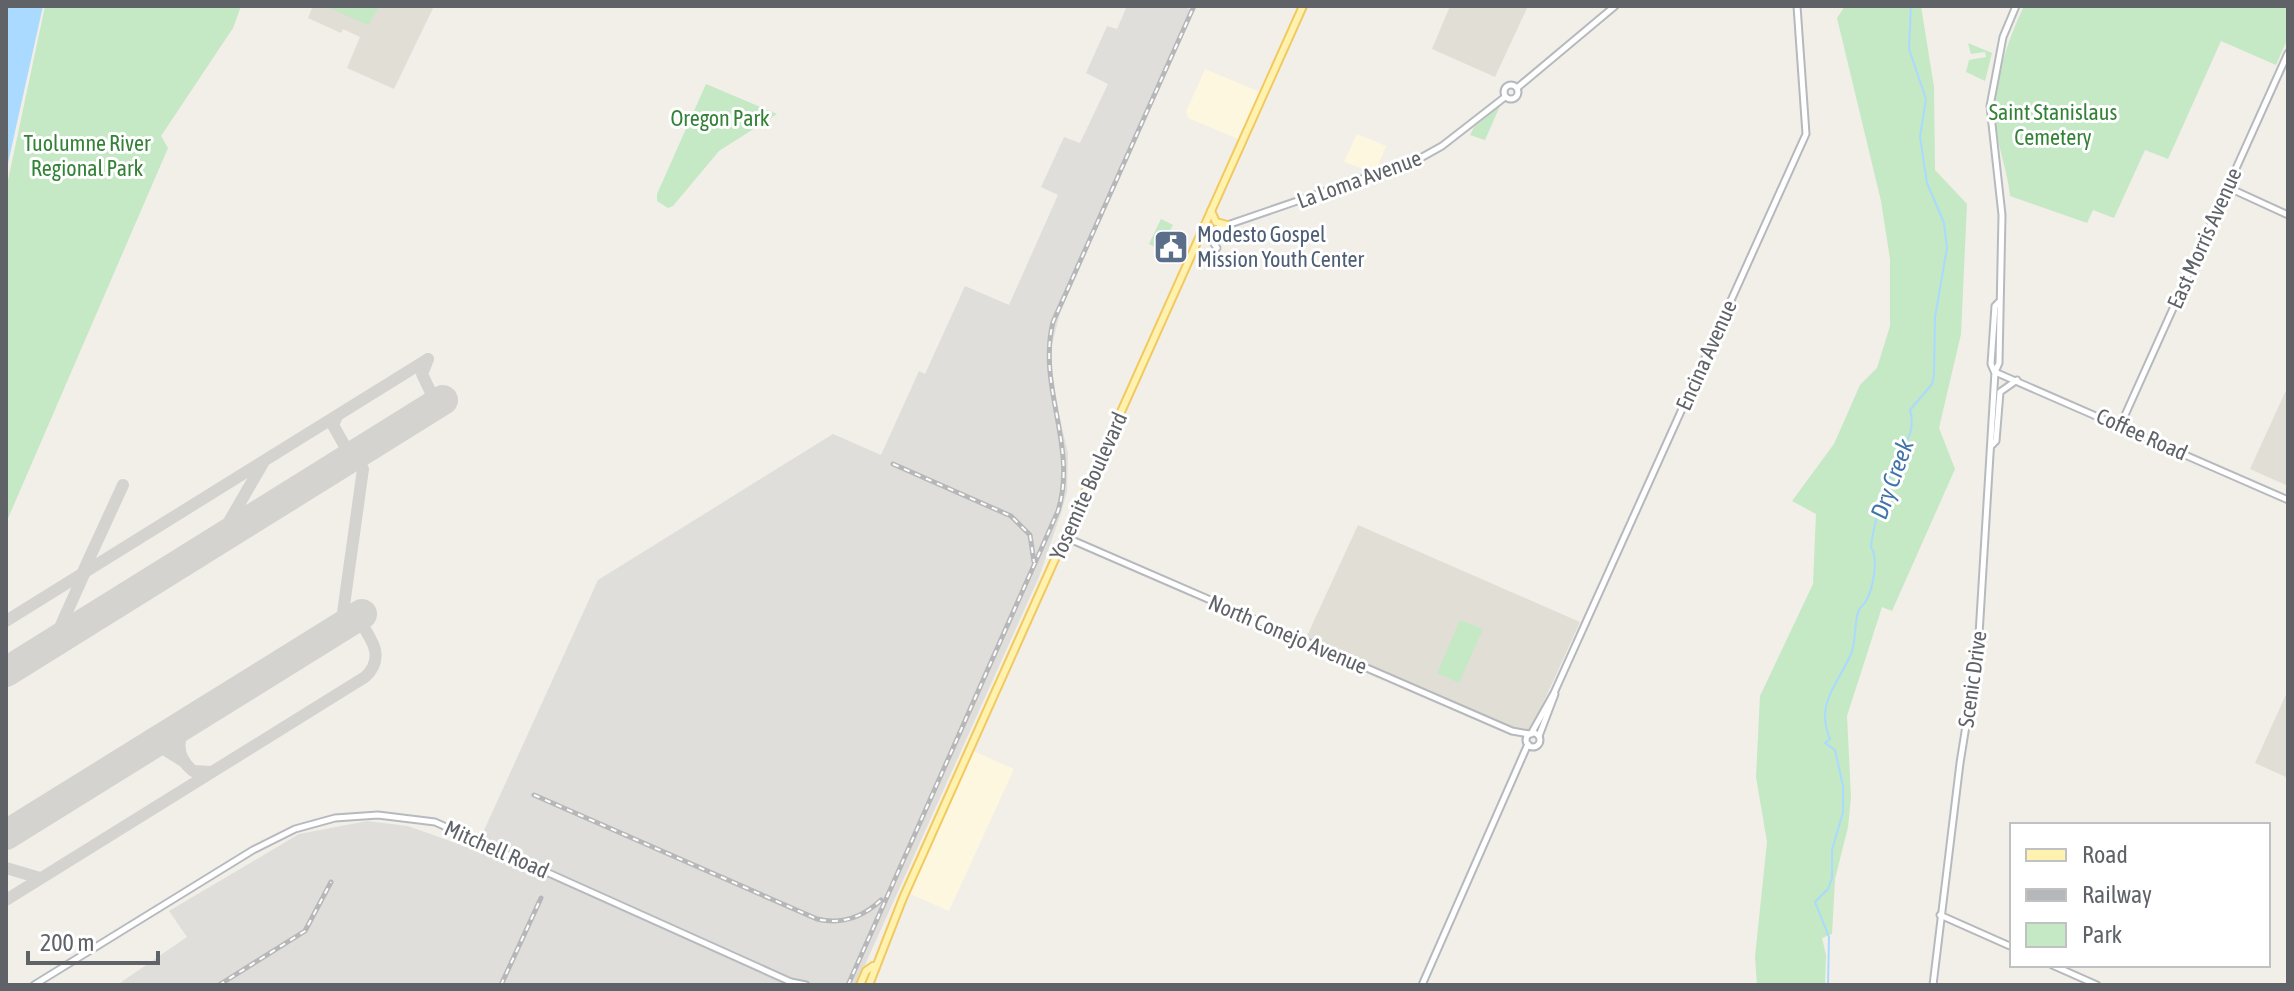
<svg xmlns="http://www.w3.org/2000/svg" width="2294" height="991" viewBox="0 0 2294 991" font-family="'Asap Condensed',sans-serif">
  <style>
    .commercial { fill: #fef7e0 }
    .industrial { fill: #e0deda }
    .education { fill: #e1ded6 }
    .green { fill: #c5e8c5 }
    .water { fill: #aadaff }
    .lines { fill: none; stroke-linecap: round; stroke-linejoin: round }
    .stream { stroke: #aadaff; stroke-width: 2 }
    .taxiway { stroke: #d4d3d0; stroke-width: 12 }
    .runway { stroke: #d4d3d0; stroke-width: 30 }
    .tertiary-casing { stroke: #b5b8bc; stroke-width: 9 }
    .secondary-casing { stroke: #b6babf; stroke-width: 9 }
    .primary-casing { stroke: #f2c960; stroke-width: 10 }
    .tertiary { stroke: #fff; stroke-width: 5 }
    .secondary { stroke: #fff; stroke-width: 5 }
    .primary { stroke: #fff2af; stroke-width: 6 }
    .rail-casing { stroke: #b6b7b8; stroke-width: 5 }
    .rail { stroke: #fff; stroke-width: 2; stroke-dasharray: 6; stroke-linecap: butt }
    .labels { text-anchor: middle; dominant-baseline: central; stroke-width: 6; stroke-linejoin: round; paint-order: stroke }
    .park-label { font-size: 22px; fill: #348238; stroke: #fff }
    .street-label { font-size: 22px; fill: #5f6368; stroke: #fff }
    .service-label { font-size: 22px; fill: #4e5e75; stroke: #fff; text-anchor: start }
    .water-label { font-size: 24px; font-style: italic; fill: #4174aa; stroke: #fff }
  </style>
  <rect width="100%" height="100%" fill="#f1efe8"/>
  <g class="commercial">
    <path d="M1205,69L1260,92L1238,139L1188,118L1186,112Z"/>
    <path d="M1357,134L1386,146L1375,173L1344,162Z"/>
    <path d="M973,751L1014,769L949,911L908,893Z"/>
  </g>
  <path class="industrial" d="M1127,6H1181L1192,10L1060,313L1052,345V386L1068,453L1067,492L1061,513L1039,577L856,985H117L187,937L169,911L299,834L367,821L408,826L475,850L598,580L833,434L881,455L919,371L925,374L965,286L1009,305L1058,195L1041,187L1064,137L1080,143L1108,84L1086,73L1107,26L1117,29Z"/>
  <g class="education">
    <path d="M313,6H434L394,89L347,68L360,37L343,29L341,33L308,18Z"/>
    <path d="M1450,6H1528L1495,77L1432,49Z"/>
    <path d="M2288,386V486L2250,469Z"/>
    <path d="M1358,525L1580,622L1530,732L1518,730L1306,638Z"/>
    <path d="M2288,690V778L2255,763Z"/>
  </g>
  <g class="green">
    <path d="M45,6H241L233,28L161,136L168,148L6,523V190Z"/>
    <path d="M325,6H380L368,25Z"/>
    <path d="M1845,6H1921L1934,87L1935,170L1967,204L1961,334L1939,428L1955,469L1892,611L1882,607L1847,716L1851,797L1848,827L1835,879L1832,934L1822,938L1826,955L1825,985H1757L1755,957L1767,842L1756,777L1760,696L1813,584L1816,514L1792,501L1834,444L1860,385L1877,368L1890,326V259L1881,201L1837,18Z"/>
    <path d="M2024,6H2288V38L2276,65L2221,41L2168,159L2145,150L2114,218L2093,210L2087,223L2010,196C2008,173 1999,151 1996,128C1991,87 2007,42 2024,6Z"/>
    <path d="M1968,43L1992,53L1985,81L1966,72L1969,60L1986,57L1985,52L1971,54Z"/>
    <path d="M706,84L777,114L719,151L673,206L668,208L657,201V194Z"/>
    <path d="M1500,106L1485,140L1470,135L1474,127Z"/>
    <path d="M1161,219L1173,225L1160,249L1149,244Z"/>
    <path d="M1460,620L1483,629L1459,683L1437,673Z"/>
  </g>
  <path class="water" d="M6,6H43L6,172Z"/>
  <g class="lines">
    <path class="stream" d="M1828,985L1829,937L1815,902L1828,889L1832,878V850L1843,812V786L1835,750L1825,743L1830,739C1815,703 1837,686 1851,654C1857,641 1853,624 1859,610C1860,607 1864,605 1866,601C1873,589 1879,559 1871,547C1874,520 1884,493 1893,468C1901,446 1917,436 1910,410L1932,384L1934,375L1935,317L1947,248L1944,223L1927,183L1920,137L1926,99L1909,49L1911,6"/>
    <g class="taxiway">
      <path d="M426,410L433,397L422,374L428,359"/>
      <path d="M337,416L333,425L347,450L344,462"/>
      <path d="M219,539L263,463"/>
      <path d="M82,574L123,485"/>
      <path d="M67,612L70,623L83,624"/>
      <path d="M6,621L428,359"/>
      <path d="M341,627L363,469L357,459L344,462"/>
      <path d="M48,646L57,634L84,574"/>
      <path d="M190,721C176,738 175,756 193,771L211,772"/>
      <path d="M143,750L162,748L183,761"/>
      <path d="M6,836L7,835"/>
      <path d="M6,868L40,878"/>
      <path d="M6,900L365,677C387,657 370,637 357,617"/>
    </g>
    <g class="runway">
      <path d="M6,672L443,400"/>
      <path d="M6,835L362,614"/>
    </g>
    <g class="tertiary-casing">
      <g id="tertiary">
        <path d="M2227,187L2288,215"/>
        <path d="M2121,424L2288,53"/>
        <path d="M1065,537L1512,731L1529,734"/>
        <circle cx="1533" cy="740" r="7"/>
        <path d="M1531,734L1554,693L1806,134L1797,6"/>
        <path d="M1539,736L1555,694"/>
        <path d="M1940,915L2012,947"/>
        <path d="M2052,965L2097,985"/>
        <path d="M1422,985L1528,744"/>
      </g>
    </g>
    <g class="secondary-casing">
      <g id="secondary">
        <circle cx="1511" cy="92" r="7"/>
        <path d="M1517,88L1615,6"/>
        <path d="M1215,229L1210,238L1217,248"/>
        <path d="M1201,234L1417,160L1442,146L1505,97"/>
        <path d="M1994,371L1991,364L1995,306L1999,302"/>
        <path d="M1995,372L2288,500"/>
        <path d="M1991,446L1996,441L2000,392L2017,380"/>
        <path d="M34,985L253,850L295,829L335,818L378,815L435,822L791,982L806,985"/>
        <path d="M1933,985L1960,763L1978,651L1995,372L1999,363L2002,215L1990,106L2003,37L2016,6"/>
      </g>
    </g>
    <g class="primary-casing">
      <g id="primary">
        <path d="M1211,211L1216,222L1227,225"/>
        <path d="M860,985L866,971L873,966"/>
        <path d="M869,985L903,898L1303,6"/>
      </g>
    </g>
    <use href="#tertiary" class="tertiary"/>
    <use href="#secondary" class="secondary"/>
    <use href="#primary" class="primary"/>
    <g class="rail-casing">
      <g id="rail">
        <path d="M893,464L1011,516L1030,535L1034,562"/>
        <path d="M534,795L817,919C842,925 863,917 881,900"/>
        <path d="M219,985L305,931L331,882"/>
        <path d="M501,985L541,898"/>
        <path d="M848,985L1058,511C1078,446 1037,387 1053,322L1194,6"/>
      </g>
    </g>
    <use href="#rail" class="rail"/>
  </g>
  <defs>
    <g id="civic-square" transform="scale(1.8)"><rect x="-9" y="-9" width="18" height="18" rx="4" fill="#5c6f8a" stroke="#fff"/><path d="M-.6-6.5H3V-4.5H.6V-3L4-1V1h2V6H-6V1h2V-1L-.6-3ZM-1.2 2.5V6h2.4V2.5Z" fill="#fff"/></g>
  </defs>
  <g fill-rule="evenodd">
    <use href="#civic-square" x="1171" y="247"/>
  </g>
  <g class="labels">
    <g class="park-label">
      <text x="2053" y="112">Saint Stanislaus<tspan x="2053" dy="25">Cemetery</tspan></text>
      <text x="720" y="118">Oregon Park</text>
      <text x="87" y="143">Tuolumne River<tspan x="87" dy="25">Regional Park</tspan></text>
    </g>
    <g class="street-label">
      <text transform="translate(1359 179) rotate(-20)">La Loma Avenue</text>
      <text transform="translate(2204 238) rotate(-66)">East Morris Avenue</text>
      <text transform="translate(1706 355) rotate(-66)">Encina Avenue</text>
      <text transform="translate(2142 434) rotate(24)">Coffee Road</text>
      <text transform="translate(1088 486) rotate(-66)">Yosemite Boulevard</text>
      <text transform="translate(1288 634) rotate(23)">North Conejo Avenue</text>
      <text transform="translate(1972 679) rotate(-82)">Scenic Drive</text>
      <text transform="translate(497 849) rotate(24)">Mitchell Road</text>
    </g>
    <g class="service-label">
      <text x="1197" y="234">Modesto Gospel<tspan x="1197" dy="25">Mission Youth Center</tspan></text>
    </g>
    <g class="water-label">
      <text transform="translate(1892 479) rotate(-70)">Dry Creek</text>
    </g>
  </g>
  <rect width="2294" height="991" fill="none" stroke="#5f6368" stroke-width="16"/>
  <rect x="2010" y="823" width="260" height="144" fill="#ffffff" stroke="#bfc1c3" stroke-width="2"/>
  <rect x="2026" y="849" width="40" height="12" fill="#fff2af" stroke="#bfc1c3" stroke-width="2"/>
  <text x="2082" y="863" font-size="24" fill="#5f6368">Road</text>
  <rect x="2026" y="889" width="40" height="12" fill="#b6b7b8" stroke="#bfc1c3" stroke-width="2"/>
  <text x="2082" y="903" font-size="24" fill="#5f6368">Railway</text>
  <rect x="2026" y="923" width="40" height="24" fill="#c5e8c5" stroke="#bfc1c3" stroke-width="2"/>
  <text x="2082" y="943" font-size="24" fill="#5f6368">Park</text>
  <path d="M28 951v12h130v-12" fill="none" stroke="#5f6368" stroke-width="4"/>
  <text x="40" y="951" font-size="24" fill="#5f6368" stroke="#ffffff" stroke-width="6" paint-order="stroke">200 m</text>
</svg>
